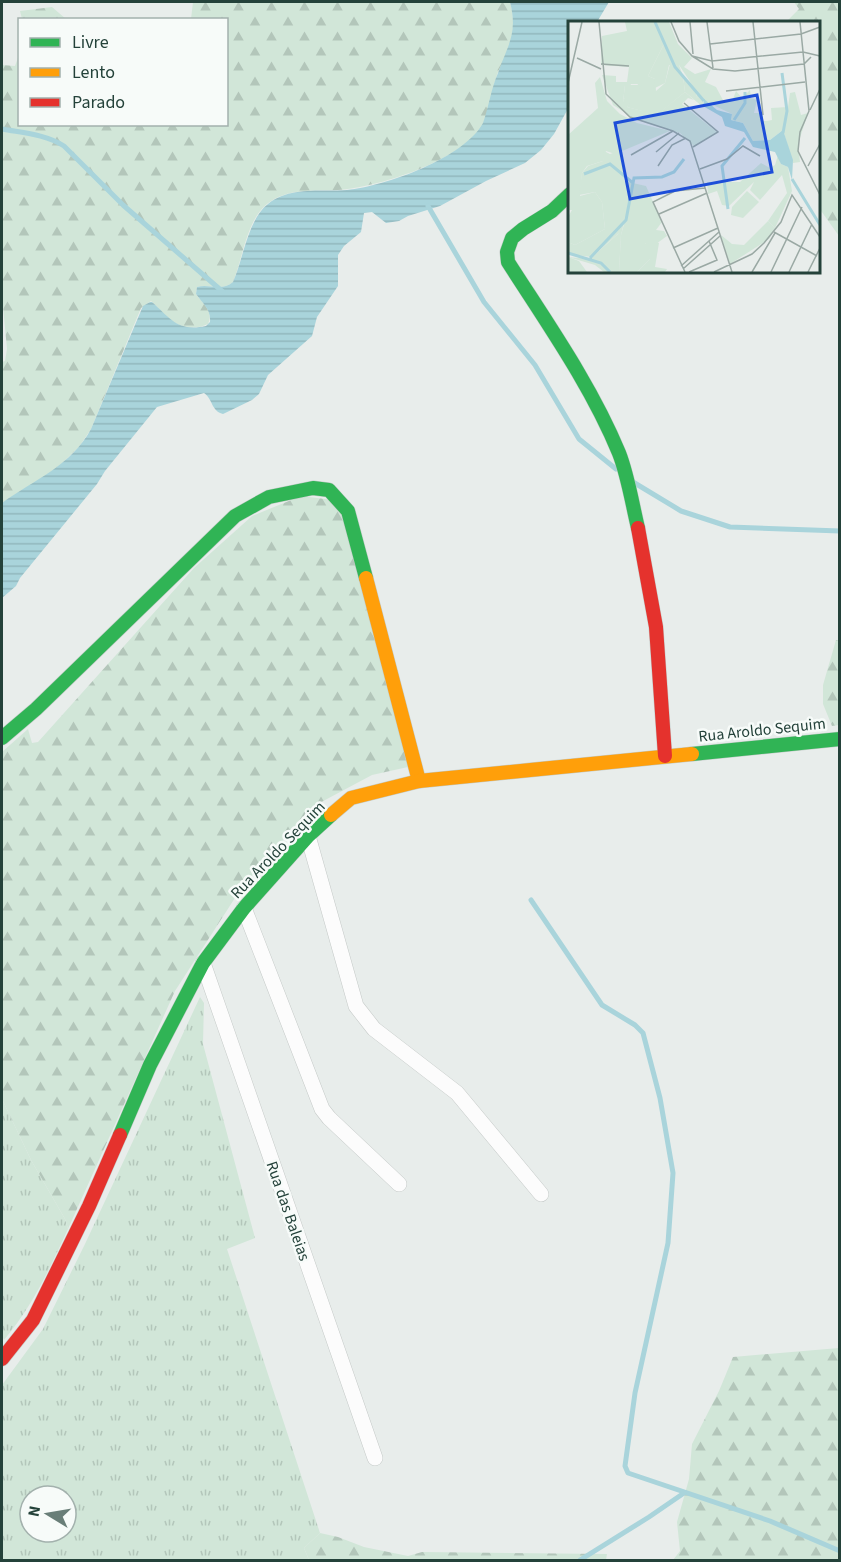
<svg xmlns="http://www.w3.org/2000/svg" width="841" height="1562" viewBox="0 0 841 1562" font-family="'Source Sans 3',sans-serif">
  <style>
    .grass { fill: url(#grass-tufts); fill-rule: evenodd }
    .forest { fill: url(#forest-firs) }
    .water { fill: url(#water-rules) }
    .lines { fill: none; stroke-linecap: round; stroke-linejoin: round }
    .stream { stroke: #a9d4db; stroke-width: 5 }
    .street-casing { stroke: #c5cac8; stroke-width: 16 }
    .fast-casing { stroke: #c3cbc8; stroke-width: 15 }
    .slow-casing { stroke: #c3cbc8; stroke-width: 15 }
    .jam-casing { stroke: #c3cbc8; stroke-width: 15 }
    .street { stroke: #fcfcfc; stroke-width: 15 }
    .fast { stroke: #30b455; stroke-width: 14 }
    .slow { stroke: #ff9f0a; stroke-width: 14 }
    .jam { stroke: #e5322d; stroke-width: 14 }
    .labels { text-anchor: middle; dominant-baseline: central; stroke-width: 5; stroke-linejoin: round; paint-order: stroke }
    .street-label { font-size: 16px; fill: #24423a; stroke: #f7fbf9 }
    .inset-river { fill: none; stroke: #a9d4db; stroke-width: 3 }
    .inset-road { fill: none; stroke: #9aa9a4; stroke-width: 1.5 }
    .view { fill: #1d4ed8; fill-opacity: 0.15; stroke: #1d4ed8; stroke-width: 3 }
    .inset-edge { fill: none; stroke: #24423a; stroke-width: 3 }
  </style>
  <defs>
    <pattern id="grass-tufts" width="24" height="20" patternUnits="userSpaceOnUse" patternTransform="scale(1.5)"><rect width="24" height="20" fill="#d1e6d8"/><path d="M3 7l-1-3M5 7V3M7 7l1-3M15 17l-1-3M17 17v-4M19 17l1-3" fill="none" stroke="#b3c6ba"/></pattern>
    <pattern id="forest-firs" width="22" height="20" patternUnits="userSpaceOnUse" patternTransform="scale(1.5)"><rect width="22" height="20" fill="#d1e6d8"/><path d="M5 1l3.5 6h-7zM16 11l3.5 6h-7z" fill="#b3c6ba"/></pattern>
    <pattern id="water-rules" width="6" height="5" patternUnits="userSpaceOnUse" patternTransform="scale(1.5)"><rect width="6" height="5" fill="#a9d4db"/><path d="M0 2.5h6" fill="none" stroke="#91b7bd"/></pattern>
  </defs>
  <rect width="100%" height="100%" fill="#e8edeb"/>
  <g class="grass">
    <path d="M200,997L204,1003L203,1044L255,1238L227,1249L320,1533L304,1548L309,1560H2V1385L43,1329L85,1244ZM30,1496H66V1532H30Z"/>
    <path d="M2,1099L31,1160L65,1219L68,1229C50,1268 32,1307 4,1340L2,1336Z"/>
  </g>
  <g class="forest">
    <path d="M193,2H510C515,19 514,38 507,55C504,62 499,68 497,75C491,92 490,113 481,128C459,161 376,188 338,190C314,191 287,188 267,204C246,221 243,258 233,282C221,292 209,283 197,287L196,294C203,304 214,311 208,324C193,331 177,327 165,316C160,311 156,305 151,301L141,308L91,429L79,447L56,469L2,503V362L5,361L7,349L2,296V65L15,66L19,55L20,124H226V20L191,19Z"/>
    <path d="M794,2H839V236L819,208L818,22H786L799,9Z"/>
    <path d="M52,7L66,19H22L20,11Z"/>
    <path d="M301,496L341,501L408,767L372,775L312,807L242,887L175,991L68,1229L65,1219L31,1160L2,1099V752L28,729L32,743L38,742L194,568L252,516Z"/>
    <path d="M836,640H839V725L832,726L823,704V685Z"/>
    <path d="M839,1348V1560H673L680,1551L677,1522L689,1479L692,1444L719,1391L733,1357Z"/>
    <path d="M320,1533L338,1537L364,1547L408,1556L422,1552L607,1554L606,1560H309L304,1548Z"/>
  </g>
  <path class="water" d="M510,2H609L597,22H570L569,107L554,134L541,150L525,163L486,181L440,206L408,216L399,221L386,223L372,212L364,213L361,232L344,246L338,255V286L317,317L312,336L268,375L259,394L252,400L223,414C211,411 213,399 204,393L157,407L105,471L97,484L20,578L16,586L2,598V503C35,479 71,466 91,429L143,306L150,302H152C171,319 178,332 206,326L210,322C211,309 203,304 196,294L197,287C209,283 221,292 233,282C243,260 248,219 268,204C290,186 321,192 347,190C386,186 464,158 483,123C489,106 491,89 498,73C508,44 518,34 510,2Z"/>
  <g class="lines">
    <g class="stream">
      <path d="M2,129C23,133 45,134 64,146L123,205L223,292"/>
      <path d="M428,206L484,302L535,365L579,439L616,469"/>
      <path d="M633,482L681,511L730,527L840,531"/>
      <path d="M531,900L602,1005L635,1025L643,1033L660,1098L673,1173L668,1243L635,1393L625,1466L628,1473L770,1521L840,1551"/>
      <path d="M580,1560L649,1517L684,1493"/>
    </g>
    <g class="street-casing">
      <g id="street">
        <path d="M308,836L356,1006L374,1029L457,1093L541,1194"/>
        <path d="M244,908L322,1109L329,1118L399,1184"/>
        <path d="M203,963L375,1458"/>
      </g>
    </g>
    <g class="fast-casing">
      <g id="fast">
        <path d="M570,194L552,211L523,229L512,238L507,252L508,262C547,323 591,385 619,453C628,476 632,503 638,528"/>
        <path d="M2,738L36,709L235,516L269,497L313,488L329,490L348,511L366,578"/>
        <path d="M692,754L840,739"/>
        <path d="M120,1135L150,1065L203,963L244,908L308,836L331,815"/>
      </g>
    </g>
    <g class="slow-casing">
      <g id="slow">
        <path d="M366,578L419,781"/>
        <path d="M331,815L351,798L419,781L692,754"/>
      </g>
    </g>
    <g class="jam-casing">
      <g id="jam">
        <path d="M638,528L656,627L665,756"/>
        <path d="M2,1359L33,1320L89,1206L120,1135"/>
      </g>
    </g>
    <use href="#street" class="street"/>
    <use href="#fast" class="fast"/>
    <use href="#slow" class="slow"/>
    <use href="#jam" class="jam"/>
  </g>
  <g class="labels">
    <g class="street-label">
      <text transform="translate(762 730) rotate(-6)">Rua Aroldo Sequim</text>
      <text transform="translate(278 850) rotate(-46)">Rua Aroldo Sequim</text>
      <text transform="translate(288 1211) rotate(71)">Rua das Baleias</text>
    </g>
  </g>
  <g transform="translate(568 21)">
    <rect width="252" height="252" fill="#e8edeb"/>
    <path d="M57,1H88L96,23L80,55L87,58L88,70L97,62L102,43L111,44L115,55L117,71L79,102L67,98L74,90L59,86L70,63H63L55,81L57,64H48L47,61H59L61,46L33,44L34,15L59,10ZM32,56L39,80L52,93L69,102L102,110L47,133L38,130L35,140L19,145L14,152L12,175L27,171L34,181L37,208L7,224L0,221V196L4,189H0V114L30,87L27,62ZM200,200L207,207L201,218L162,243L153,214L164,223L176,224ZM80,219L91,222L87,246L99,248L97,251H69L82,238L76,224Z" fill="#d1e6d8"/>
    <path d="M88,1H101L110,23L124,37L116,46L127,53L143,48L137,61L148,66L156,81L165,78L168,70L174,77L182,69L183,77L189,79L186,92H195V100H199L204,99L203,87L220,86L222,72L227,71L233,94L240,92L230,123L232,141L225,142L215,109L202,119L185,120L175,102L163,99L164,93L128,76L129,71L111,44H101L97,62L85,68L87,58L80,55L96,23ZM34,54L48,55V64H57L55,81L61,64H74L59,86L75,90L67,98L45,84ZM117,71L126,79L120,77L114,83L150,112L126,125L112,112L78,102ZM54,129L56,160L78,165L94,201L88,209L96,210L99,215L88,223L77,222L83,237L69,251H51L53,214L62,182L52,211L24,236L0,233V221L7,224L37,208L34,181L27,171L11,174L14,152L20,145L35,140L36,130L42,133ZM210,134L213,143L220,146L224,170L207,207L200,200L219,172L214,154L192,179L182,169L186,161L161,185L154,184L149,170L140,173L139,161H172L193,142L202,147L207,144ZM179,170L191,181L175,197L163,194L164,186ZM0,236L11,240L19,251H0Z" fill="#d1e6d8"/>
    <path d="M115,55L128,66V76L135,78V86L117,71ZM61,181L53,214L51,251H36L27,244L0,236L22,238L50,213L57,196L56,186Z" fill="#d1e6d8"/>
    <path d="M136,78L149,89L164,93L163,99L175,102L185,120L202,119L215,109L225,139L224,159L220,146L213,143L207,131L185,126L176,111L157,105L154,96L135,85Z" fill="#a9d4db"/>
    <path class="inset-river" d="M87,1L107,46L136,80M214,52L219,90L215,112M166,99L177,82V71M16,153L42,143L65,162M224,158L252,204M160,188L154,145L177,117M0,232L33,242L42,251M22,237L58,199L66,157L94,156L106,151L116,138"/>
    <path class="inset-road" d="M31,1L38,73L62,96L105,110L122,120L164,251M103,1L111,20L124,35L144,40L235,31L252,35M122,1L125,33M139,1L145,47M185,1L195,94M232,1L241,90L232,111L230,130L252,174M142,23L233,13L252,6M124,35L145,48L167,50L236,43L243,36M9,37L33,48M33,43L61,45M0,62L14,1M158,70L237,61M116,82L150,111L125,126M242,89L252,68M88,131L111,112M63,134L105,110M90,145L104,124L118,117M240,145L252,123M132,148L159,138L175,125L192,135M91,193L139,172M206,211L249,235M105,227L150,207M113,245L151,211M115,248L152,215M117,251L85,181L107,170L137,167M121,251L149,239L141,220M146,251L184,233L196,222L213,201L224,174L252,216M184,251L207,212M203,251L234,186M221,251L244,203M240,251L252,227"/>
    <path class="view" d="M189,74L204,151L62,178L47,102Z"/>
    <rect width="252" height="252" class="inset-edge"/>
  </g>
  <rect width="841" height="1562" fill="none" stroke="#24423a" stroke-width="6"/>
  <rect x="18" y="18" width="210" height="108" fill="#f7fbf9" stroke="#a3b1ad" stroke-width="1.5"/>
  <rect x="30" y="38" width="30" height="9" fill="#30b455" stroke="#a3b1ad" stroke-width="1.5"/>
  <text x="72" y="48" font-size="18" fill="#24423a">Livre</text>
  <rect x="30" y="68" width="30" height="9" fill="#ff9f0a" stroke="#a3b1ad" stroke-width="1.5"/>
  <text x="72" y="78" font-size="18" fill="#24423a">Lento</text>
  <rect x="30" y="98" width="30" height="9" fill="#e5322d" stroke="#a3b1ad" stroke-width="1.5"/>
  <text x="72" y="108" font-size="18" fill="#24423a">Parado</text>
  <g transform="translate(48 1514) rotate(281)"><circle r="28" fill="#f7fbf9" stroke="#a3b1ad" stroke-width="1.5"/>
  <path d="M0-4.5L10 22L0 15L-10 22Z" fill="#697e78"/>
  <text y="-9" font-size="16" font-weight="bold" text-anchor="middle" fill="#24423a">N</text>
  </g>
</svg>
